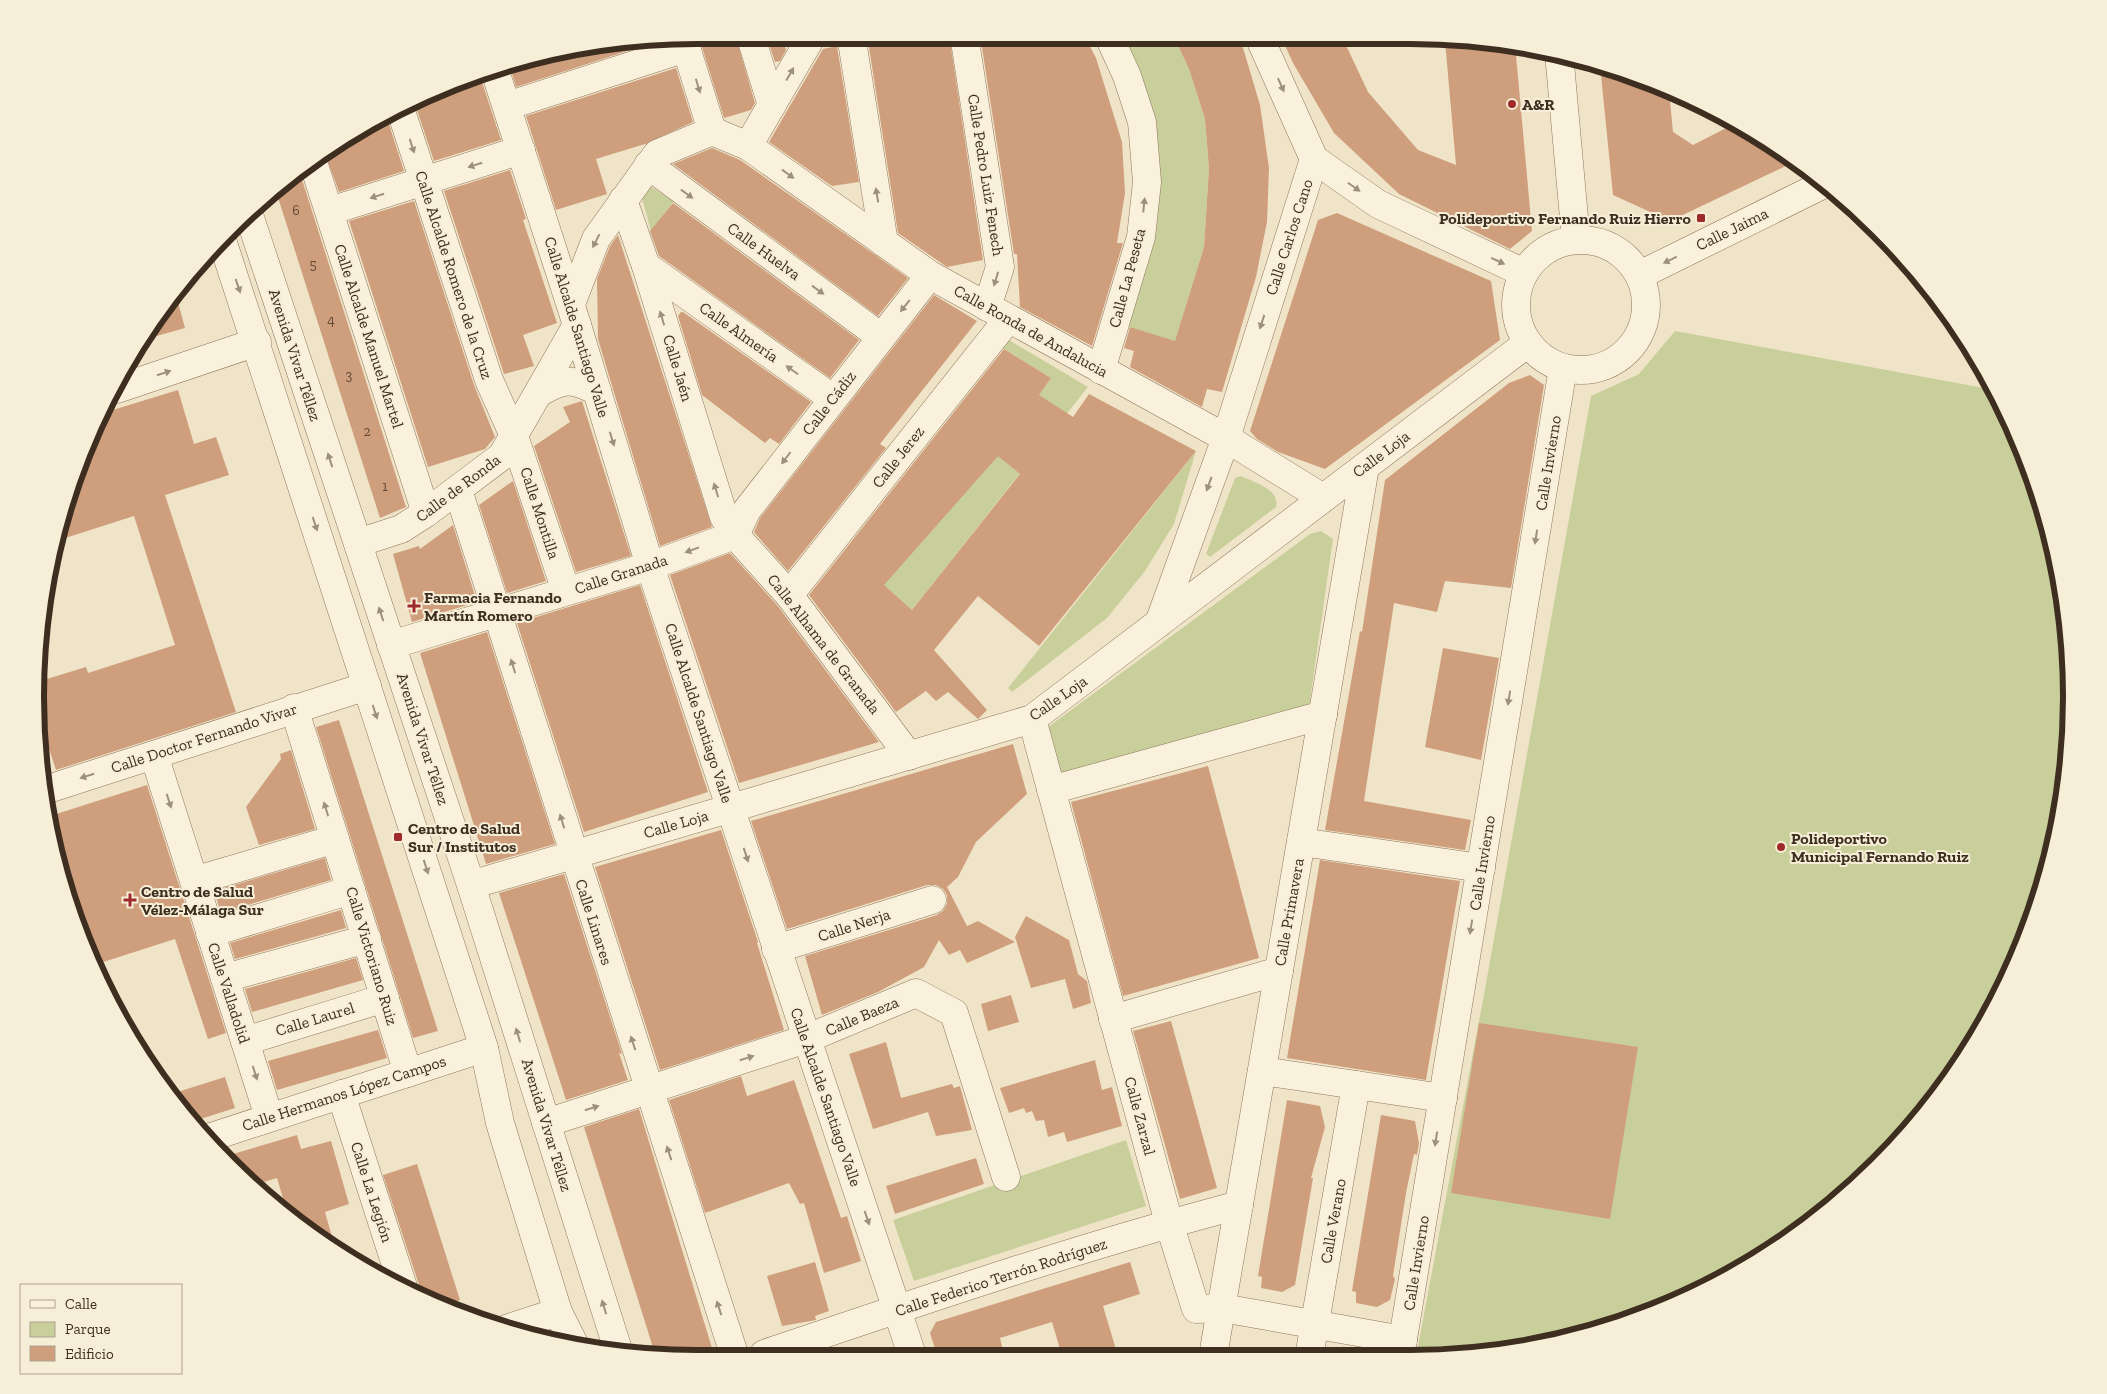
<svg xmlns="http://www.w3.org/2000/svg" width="2107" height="1394" viewBox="0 0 2107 1394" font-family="'Zilla Slab',serif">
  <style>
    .green { fill: #c9cf9b }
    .building { fill: #cf9f7d; fill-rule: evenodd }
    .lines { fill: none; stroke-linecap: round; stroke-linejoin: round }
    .minor-casing { stroke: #8d765c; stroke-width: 29 }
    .minor { stroke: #faf1dc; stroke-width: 28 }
    .oneway { fill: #9c907e }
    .poi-dot { fill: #9e2a2b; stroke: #f7eed8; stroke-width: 2 }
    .labels { text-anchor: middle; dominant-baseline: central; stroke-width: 4; stroke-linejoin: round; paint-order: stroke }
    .number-label { font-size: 14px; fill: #624a37 }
    .poi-label { font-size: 16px; font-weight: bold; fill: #3d2e20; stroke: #f7eed8; text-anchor: start }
    .street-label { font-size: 16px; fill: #3d2e20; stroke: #f7eed8 }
    .rim { fill: none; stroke: #3d2e20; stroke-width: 6 }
  </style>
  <rect width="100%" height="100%" fill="#f0e4c8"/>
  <g class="green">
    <path d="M1115,41H1176L1189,69L1205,119L1209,169L1204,247L1174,345L1164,338L1123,325L1148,245Z"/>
    <path d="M651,187L674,201L651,231L642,198Z"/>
    <path d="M1675,331L1995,390L2004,404L2050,526L2071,654L2066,784L2037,910L1983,1028L1908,1134L1813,1222L1703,1291L1581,1337L1453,1358L1416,1357L1485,989L1591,396L1639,374Z"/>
    <path d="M1007,339L1088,387L912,610L880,582L986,469L1051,378L1001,347Z"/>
    <path d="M1196,451L1174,524L1145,571L1107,618L1012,692L1008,688Z"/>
    <path d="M1241,476C1255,483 1280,489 1276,507L1210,557L1206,554L1235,478Z"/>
    <path d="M1321,531L1333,539L1309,707L1058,778L1044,730L1310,534Z"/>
    <path d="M1126,1140L1146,1206L914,1281L893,1220Z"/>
  </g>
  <g class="building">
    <path d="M610,41H658L516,87L509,64Z"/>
    <path d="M700,41H737L755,103L751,110L724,118Z"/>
    <path d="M768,41H783L786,50L780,61L775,62Z"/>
    <path d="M868,41H950L983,260L947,267L898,233Z"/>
    <path d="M981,41H1087L1096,58L1122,142L1125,193L1117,243H1123L1092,346L1020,307L1017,254H1014Z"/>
    <path d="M1176,41H1241L1260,105L1269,168L1267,222L1256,277L1222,392L1207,389L1202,407L1130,367L1134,351L1124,348L1130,327L1175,341L1204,247L1209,169L1205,119L1189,69Z"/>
    <path d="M1283,41H1344L1368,92L1418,150L1456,165L1445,41H1497L1515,44L1532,231L1510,249L1399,194L1334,133L1293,63Z"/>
    <path d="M837,46L859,182L832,186L769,142L823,49Z"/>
    <path d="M1600,65L1669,91L1673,132L1693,145L1734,124L1792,163L1670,221L1613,195Z"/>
    <path d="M676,68L693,122L645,144L596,159L607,194L556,210L526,116Z"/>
    <path d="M479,73L501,140L434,161L415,104Z"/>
    <path d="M387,118L404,171L339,192L324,150Z"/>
    <path d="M712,148L740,160L908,278L878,316L673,164Z"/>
    <path d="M299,170L406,507L380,518L275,188Z"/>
    <path d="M510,170L526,219L523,220L557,323L523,335L534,366L504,374L444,191Z"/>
    <path d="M414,201L474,385L495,437L485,449L428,467L349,221Z"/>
    <path d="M673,203L859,340L830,378L659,256L650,231Z"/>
    <path d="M1337,213L1491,281L1500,340L1325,469L1278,452L1257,439L1250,431L1318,220Z"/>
    <path d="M618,235L712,527L660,546L598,339L597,279L610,246Z"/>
    <path d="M175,291L185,328L146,339L172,294Z"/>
    <path d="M934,295L977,321L880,444L886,448L788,571L754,532L760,518Z"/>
    <path d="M681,312H683L811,402L779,444L770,438L765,443L702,395L678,316Z"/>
    <path d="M1004,349L1051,378L1039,395L1073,417L1089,394L1196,451L1039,646L978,596L934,650L987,710L978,719L948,692L936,701L926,691L896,712L809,595ZM998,456L1020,474L912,610L884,585Z"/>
    <path d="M1530,375L1544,385L1511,588L1445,581L1437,612L1394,603L1364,801L1471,820L1465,850L1325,830L1360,631L1362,632L1385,480L1509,383Z"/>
    <path d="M178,390L194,444L216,437L229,475L165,495L236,712L56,770L38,715L37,682L86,667L88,673L175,645L134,516L56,541L85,444L103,413Z"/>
    <path d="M582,401L631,556L576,572L534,446L570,422L563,407Z"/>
    <path d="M513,481L546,581L507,593L479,505Z"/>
    <path d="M453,525L477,602L412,622L393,554L419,546L420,549Z"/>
    <path d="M730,553L777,605L879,742L739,783L670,575Z"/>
    <path d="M640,585L708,792L584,832L517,623Z"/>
    <path d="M487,632L555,844L486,864L420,653Z"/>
    <path d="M1443,648L1499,658L1481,760L1425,747Z"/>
    <path d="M339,720L438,1031L413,1038L316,727Z"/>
    <path d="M1013,744L1027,794L976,842L958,877L947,887L967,926L978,921L1015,942L967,963L960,950L949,955L939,940L924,967L878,992L822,1015L805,956L937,915L943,911L947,904V895L943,889L936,885H927L787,929L751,821Z"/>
    <path d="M291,750L315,829L259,845L246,807L281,759L280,754Z"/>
    <path d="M1208,766L1259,958L1123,996L1071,802Z"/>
    <path d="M147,785L226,1033L208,1039L175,939L97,964L57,868L47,817Z"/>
    <path d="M721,830L758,942L757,943L784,1030L660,1070L595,867Z"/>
    <path d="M325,858L331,880L221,913L214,891Z"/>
    <path d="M1320,860L1460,881L1426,1080L1287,1058Z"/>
    <path d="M564,874L622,1054L619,1053L628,1080L566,1100L499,893Z"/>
    <path d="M341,910L346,928L235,959L230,943Z"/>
    <path d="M1026,916L1069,940L1078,974L1087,981L1091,1003L1073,1009L1065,979L1031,988L1015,937Z"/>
    <path d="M356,958L363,980L252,1012L245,989Z"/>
    <path d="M1011,995L1019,1022L988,1031L981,1004Z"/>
    <path d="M1171,1021L1217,1188L1180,1199L1133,1031Z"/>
    <path d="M1479,1023L1638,1047L1610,1219L1451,1193Z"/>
    <path d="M378,1030L387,1058L277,1090L268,1061Z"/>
    <path d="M886,1042L901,1098L952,1084L954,1088L960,1086L972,1130L936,1136L928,1112L873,1129L849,1054Z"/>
    <path d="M1095,1060L1102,1090L1112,1087L1122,1126L1067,1142L1064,1132L1048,1137L1044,1120L1036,1121L1032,1111L1026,1113L1024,1108L1009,1113L1000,1088Z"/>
    <path d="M741,1076L747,1096L794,1080L841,1218L847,1216L861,1261L824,1273L804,1203L800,1204L789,1183L705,1213L669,1100Z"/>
    <path d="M225,1077L235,1108L191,1122L171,1094Z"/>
    <path d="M1287,1100L1320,1106L1325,1127L1311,1178H1313L1295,1285L1282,1292L1261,1288L1262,1277L1258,1276Z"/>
    <path d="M639,1109L712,1348L692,1354H655L584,1127Z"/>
    <path d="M1381,1115L1415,1121L1419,1143L1417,1155L1414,1154L1406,1193L1393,1276L1395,1279L1390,1300L1377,1307L1356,1303V1292L1352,1291Z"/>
    <path d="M297,1135L301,1149L331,1141L349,1204L325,1212L334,1244L287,1212L277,1178L251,1186L239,1173L233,1154Z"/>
    <path d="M976,1158L984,1184L895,1214L886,1186Z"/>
    <path d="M417,1164L460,1300L444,1306L420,1297L419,1285L383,1175Z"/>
    <path d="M815,1262L829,1311L815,1316L816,1320L782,1326L767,1276Z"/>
    <path d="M1130,1262L1140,1294L1103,1306L1118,1356H1062L1052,1322L1000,1338L1004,1355H937L930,1333L936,1322Z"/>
  </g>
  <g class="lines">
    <g class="minor-casing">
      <g id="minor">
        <path d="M684,41L712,131"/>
        <path d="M752,41L772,105"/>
        <path d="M852,41L884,243"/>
        <path d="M965,41L1000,267L987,307"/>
        <path d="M1559,53L1576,240"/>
        <path d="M494,68L577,325L650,566L912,1355"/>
        <path d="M507,106L686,48"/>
        <path d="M401,111L489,380L514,436L566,591"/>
        <path d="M748,146L809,41"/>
        <path d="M312,159L426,513"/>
        <path d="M1314,159L1378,204L1524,273"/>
        <path d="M648,165L881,337"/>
        <path d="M623,200L646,266L724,517L735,535L789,595L909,756"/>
        <path d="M330,211L521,150"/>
        <path d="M248,212L471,885L619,1353"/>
        <circle cx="1581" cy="305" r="65"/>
        <path d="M222,240L484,1048L500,1123L558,1312L575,1346"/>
        <path d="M646,266L832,398"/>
        <path d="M1640,275L1824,184"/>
        <path d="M571,304L596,239L657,154L712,131L748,146L930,275L1226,438L1323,498"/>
        <path d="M1101,370L1141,237L1147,182L1142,122L1127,76L1111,41"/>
        <path d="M117,389L257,342"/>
        <path d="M539,393C563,378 572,378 597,391"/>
        <path d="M458,490L734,1354"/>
        <path d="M735,535L747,510L930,275"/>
        <path d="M358,543L401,529L426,513L502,456L577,325"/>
        <path d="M789,595L1008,319"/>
        <path d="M1159,623L1226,438L1314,159L1261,41"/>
        <path d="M391,645L650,566L735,535"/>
        <path d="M294,708L408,1073"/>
        <path d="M1032,719L1169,1223L1196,1309L1222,1308L1403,1340"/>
        <path d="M154,755L269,1117"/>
        <path d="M1051,790L1323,715"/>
        <path d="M42,791L367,686"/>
        <path d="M1301,842L1481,868"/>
        <path d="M194,881L335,839"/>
        <path d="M471,885L1032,719L1528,343"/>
        <path d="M210,933L351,890"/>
        <path d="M776,949L932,900"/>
        <path d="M225,978L367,939"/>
        <path d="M1113,1019L1279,971"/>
        <path d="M245,1041L385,998"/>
        <path d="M1262,1071L1443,1098"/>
        <path d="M341,1094L404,1290"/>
        <path d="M546,1123L806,1039L916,993L954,1013L1006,1177"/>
        <path d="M205,1139L484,1048"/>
        <path d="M506,1329L558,1312"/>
        <path d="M764,1354C921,1301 1079,1247 1239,1205"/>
        <path d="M1213,1356L1365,467"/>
        <path d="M1309,1357L1356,1085"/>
        <path d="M1400,1357L1563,368"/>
      </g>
    </g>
    <use href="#minor" class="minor"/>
  </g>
  <defs><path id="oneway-solid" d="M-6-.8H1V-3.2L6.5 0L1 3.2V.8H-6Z" transform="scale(1.25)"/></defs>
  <g class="oneway">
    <use href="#oneway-solid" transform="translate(790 74) rotate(-60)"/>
    <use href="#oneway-solid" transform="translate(1281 85) rotate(66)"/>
    <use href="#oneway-solid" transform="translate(698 86) rotate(73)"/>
    <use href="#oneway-solid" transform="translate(412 146) rotate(72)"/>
    <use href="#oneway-solid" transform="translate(475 165) rotate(162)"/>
    <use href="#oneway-solid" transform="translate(788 174) rotate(36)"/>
    <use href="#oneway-solid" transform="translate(1354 187) rotate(35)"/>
    <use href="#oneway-solid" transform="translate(687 194) rotate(36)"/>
    <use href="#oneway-solid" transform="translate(877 195) rotate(-99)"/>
    <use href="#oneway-solid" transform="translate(377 196) rotate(162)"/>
    <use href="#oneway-solid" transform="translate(1144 205) rotate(-84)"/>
    <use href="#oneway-solid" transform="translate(596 241) rotate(117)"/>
    <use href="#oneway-solid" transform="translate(1670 260) rotate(154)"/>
    <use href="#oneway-solid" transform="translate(1498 261) rotate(25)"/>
    <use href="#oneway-solid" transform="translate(996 279) rotate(107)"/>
    <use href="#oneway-solid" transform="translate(238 286) rotate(71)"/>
    <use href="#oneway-solid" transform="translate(818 290) rotate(36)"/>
    <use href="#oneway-solid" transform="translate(905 306) rotate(129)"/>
    <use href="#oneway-solid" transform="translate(662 318) rotate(-107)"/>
    <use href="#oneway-solid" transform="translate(1262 322) rotate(108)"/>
    <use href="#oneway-solid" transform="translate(792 370) rotate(-145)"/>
    <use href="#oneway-solid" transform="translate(164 373) rotate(-18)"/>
    <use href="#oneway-solid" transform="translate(612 439) rotate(73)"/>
    <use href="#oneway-solid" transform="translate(786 458) rotate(127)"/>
    <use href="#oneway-solid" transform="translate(330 460) rotate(-108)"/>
    <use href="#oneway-solid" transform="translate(1209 484) rotate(110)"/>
    <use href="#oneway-solid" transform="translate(716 490) rotate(-107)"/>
    <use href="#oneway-solid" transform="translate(315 524) rotate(72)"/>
    <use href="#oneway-solid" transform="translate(1536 537) rotate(99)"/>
    <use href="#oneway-solid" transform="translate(692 550) rotate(160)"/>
    <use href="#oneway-solid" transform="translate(381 614) rotate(-108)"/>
    <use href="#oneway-solid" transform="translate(513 666) rotate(-107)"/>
    <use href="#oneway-solid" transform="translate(1509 698) rotate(99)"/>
    <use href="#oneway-solid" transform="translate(375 712) rotate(72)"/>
    <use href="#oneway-solid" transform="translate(87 776) rotate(162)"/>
    <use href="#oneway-solid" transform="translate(169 801) rotate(72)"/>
    <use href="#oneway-solid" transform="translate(326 809) rotate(-107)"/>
    <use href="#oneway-solid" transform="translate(562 821) rotate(-107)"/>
    <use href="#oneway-solid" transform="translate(746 855) rotate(72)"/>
    <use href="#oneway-solid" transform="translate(426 867) rotate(72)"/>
    <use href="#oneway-solid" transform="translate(1471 927) rotate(99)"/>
    <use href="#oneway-solid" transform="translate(518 1035) rotate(-107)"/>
    <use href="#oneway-solid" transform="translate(633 1043) rotate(-108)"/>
    <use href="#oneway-solid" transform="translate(747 1058) rotate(-17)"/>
    <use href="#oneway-solid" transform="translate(255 1073) rotate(72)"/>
    <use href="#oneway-solid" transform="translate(592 1108) rotate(-18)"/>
    <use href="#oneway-solid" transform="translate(1436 1139) rotate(99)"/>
    <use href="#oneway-solid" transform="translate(669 1153) rotate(-108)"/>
    <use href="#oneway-solid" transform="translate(867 1218) rotate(71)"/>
    <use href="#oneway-solid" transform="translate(604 1307) rotate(-107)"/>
    <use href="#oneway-solid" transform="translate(719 1308) rotate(-108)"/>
  </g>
  <g class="poi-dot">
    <circle cx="1512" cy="104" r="5"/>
    <rect x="1696" y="213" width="10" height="10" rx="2.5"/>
    <path d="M411.5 598.5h5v5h5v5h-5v5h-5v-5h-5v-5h5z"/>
    <rect x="393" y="832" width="10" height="10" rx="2.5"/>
    <circle cx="1781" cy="847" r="5"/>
    <path d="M127.5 892.5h5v5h5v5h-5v5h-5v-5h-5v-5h5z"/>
  </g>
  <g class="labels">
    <g class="number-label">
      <text x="296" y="210">6</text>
      <text x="313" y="264">5</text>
      <text x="331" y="320">4</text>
      <text x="349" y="375">3</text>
      <text x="367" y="431">2</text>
      <text x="385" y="486">1</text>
    </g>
    <g class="poi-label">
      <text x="1522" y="104">A&amp;R</text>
      <text x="1691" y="218" text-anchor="end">Polideportivo Fernando Ruiz Hierro</text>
      <text x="424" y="597">Farmacia Fernando<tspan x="424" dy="18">Martín Romero</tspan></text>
      <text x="408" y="828">Centro de Salud<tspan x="408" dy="18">Sur / Institutos</tspan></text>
      <text x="1791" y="838">Polideportivo<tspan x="1791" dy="18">Municipal Fernando Ruiz</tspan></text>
      <text x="141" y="891">Centro de Salud<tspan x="141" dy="18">Vélez-Málaga Sur</tspan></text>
    </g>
    <g class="street-label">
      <text transform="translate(986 175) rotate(81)">Calle Pedro Luiz Fenech</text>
      <text transform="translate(1732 229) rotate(-26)">Calle Jaima</text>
      <text transform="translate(1289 237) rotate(-72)">Calle Carlos Cano</text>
      <text transform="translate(764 251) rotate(36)">Calle Huelva</text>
      <text transform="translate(454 275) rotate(72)">Calle Alcalde Romero de la Cruz</text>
      <text transform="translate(1127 278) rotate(-75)">Calle La Peseta</text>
      <text transform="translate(577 327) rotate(73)">Calle Alcalde Santiago Valle</text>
      <text transform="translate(1031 331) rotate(29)">Calle Ronda de Andalucia</text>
      <text transform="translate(739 332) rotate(35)">Calle Almería</text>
      <text transform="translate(369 336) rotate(72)">Calle Alcalde Manuel Martel</text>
      <text transform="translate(295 355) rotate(72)">Avenida Vivar Téllez</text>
      <text transform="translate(678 368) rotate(73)">Calle Jaén</text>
      <text transform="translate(829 403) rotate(-52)">Calle Cádiz</text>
      <text transform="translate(1381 454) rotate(-37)">Calle Loja</text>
      <text transform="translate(898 457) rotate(-52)">Calle Jerez</text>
      <text transform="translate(1548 463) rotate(-81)">Calle Invierno</text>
      <text transform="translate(458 488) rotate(-37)">Calle de Ronda</text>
      <text transform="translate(540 513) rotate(72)">Calle Montilla</text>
      <text transform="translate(621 574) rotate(-18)">Calle Granada</text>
      <text transform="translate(824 644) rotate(52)">Calle Alhama de Granada</text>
      <text transform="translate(1058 698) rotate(-35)">Calle Loja</text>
      <text transform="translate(699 713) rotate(72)">Calle Alcalde Santiago Valle</text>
      <text transform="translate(204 738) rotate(-18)">Calle Doctor Fernando Vivar</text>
      <text transform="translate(423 739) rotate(72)">Avenida Vivar Téllez</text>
      <text transform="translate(676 824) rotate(-16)">Calle Loja</text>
      <text transform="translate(1482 863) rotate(-81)">Calle Invierno</text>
      <text transform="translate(1289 912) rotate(-80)">Calle Primavera</text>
      <text transform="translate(594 922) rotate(72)">Calle Linares</text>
      <text transform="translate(854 925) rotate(-18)">Calle Nerja</text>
      <text transform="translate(372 956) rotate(73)">Calle Victoriano Ruiz</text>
      <text transform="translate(229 993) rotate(72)">Calle Valladolid</text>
      <text transform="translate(862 1016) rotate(-23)">Calle Baeza</text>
      <text transform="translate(315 1019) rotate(-17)">Calle Laurel</text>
      <text transform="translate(344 1093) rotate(-18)">Calle Hermanos López Campos</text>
      <text transform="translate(826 1097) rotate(71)">Calle Alcalde Santiago Valle</text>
      <text transform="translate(1140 1116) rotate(75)">Calle Zarzal</text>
      <text transform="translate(547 1125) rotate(73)">Avenida Vivar Téllez</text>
      <text transform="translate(372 1192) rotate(72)">Calle La Legión</text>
      <text transform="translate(1333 1221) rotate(-80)">Calle Verano</text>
      <text transform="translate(1416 1263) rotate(-81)">Calle Invierno</text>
      <text transform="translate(1001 1277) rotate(-18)">Calle Federico Terrón Rodríguez</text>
    </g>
  </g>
  <path d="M0 0H2107V1394H0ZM697 44H1410A653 653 0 0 1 2063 697V697A653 653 0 0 1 1410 1350H697A653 653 0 0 1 44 697V697A653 653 0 0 1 697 44Z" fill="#f7eed8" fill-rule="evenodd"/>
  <path class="rim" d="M697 44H1410A653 653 0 0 1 2063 697V697A653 653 0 0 1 1410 1350H697A653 653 0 0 1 44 697V697A653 653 0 0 1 697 44Z"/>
  <rect x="20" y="1284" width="162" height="90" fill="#f7eed8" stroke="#ada18e"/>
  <rect x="30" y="1300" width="25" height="8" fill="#faf1dc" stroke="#ada18e"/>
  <text x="65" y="1309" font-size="15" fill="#3d2e20">Calle</text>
  <rect x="30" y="1322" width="25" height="15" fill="#c9cf9b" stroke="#ada18e"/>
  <text x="65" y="1334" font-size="15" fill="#3d2e20">Parque</text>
  <rect x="30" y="1346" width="25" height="15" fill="#cf9f7d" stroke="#ada18e"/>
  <text x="65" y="1359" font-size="15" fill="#3d2e20">Edificio</text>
</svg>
